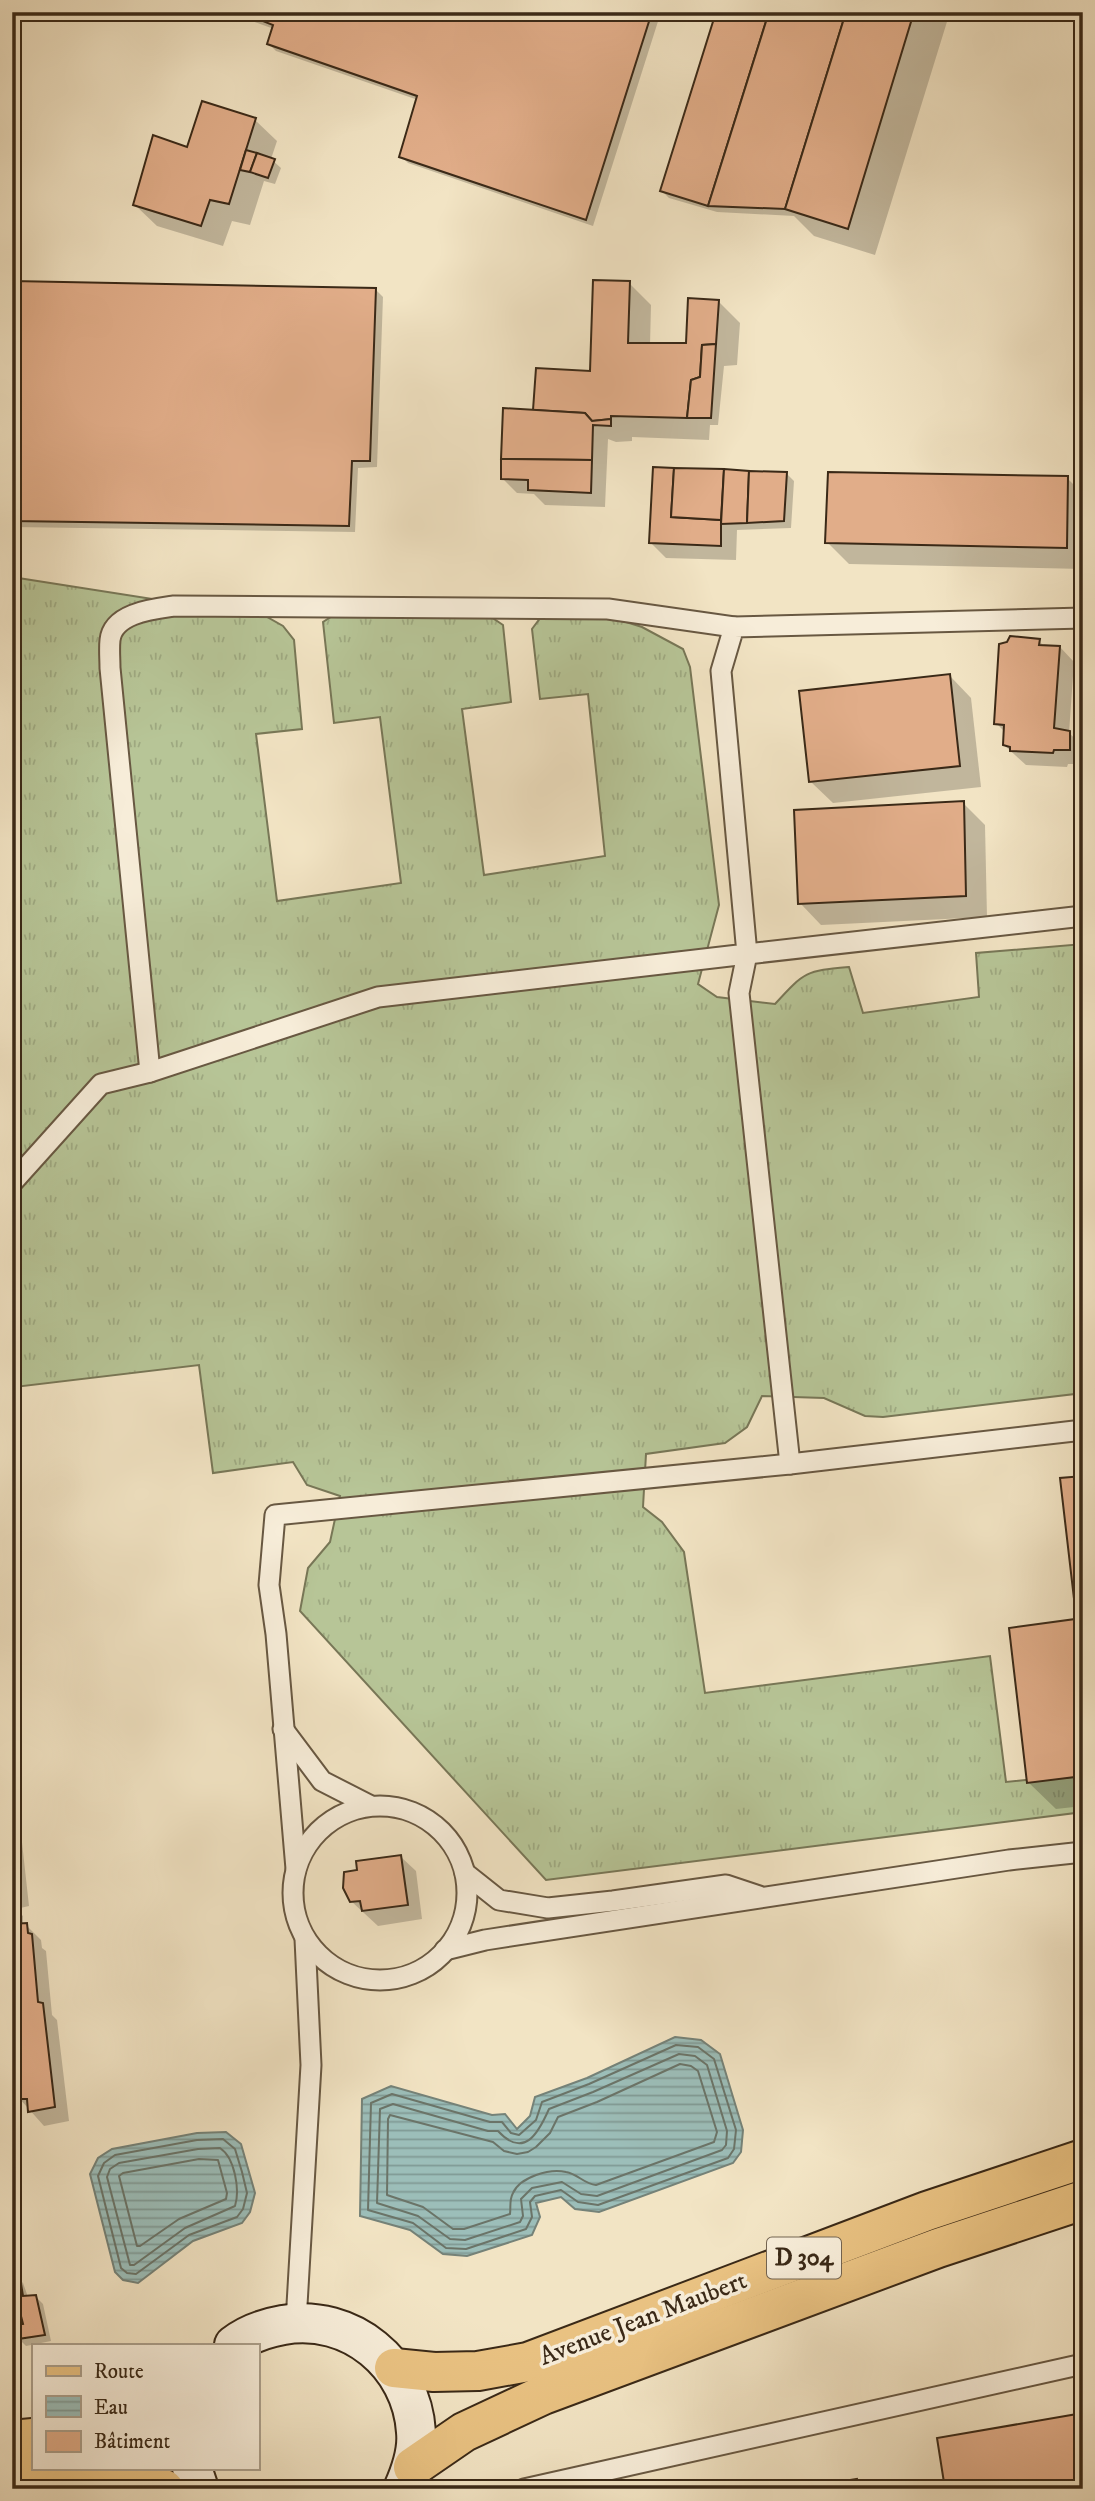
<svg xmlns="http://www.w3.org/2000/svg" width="1095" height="2501" viewBox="0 0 1095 2501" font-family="'IM FELL DW Pica',serif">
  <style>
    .grass { fill: url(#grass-tufts); stroke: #787757; stroke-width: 2 }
    .water { fill: url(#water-rules); stroke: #758278; stroke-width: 2 }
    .shadow { fill: #0003 }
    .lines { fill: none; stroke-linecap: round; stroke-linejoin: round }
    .shore { stroke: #6b7468; stroke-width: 2 }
    .building { fill: #e1ad89; stroke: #3a2917; stroke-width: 2 }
    .lane-casing { stroke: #685842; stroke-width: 23 }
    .secondary-casing { stroke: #3a2917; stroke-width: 42 }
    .primary-casing { stroke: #3a2917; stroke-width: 42 }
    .lane { stroke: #f7edd9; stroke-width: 19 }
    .secondary { stroke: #f7edd9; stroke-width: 38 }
    .primary { stroke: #e9c282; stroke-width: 38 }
    .labels { text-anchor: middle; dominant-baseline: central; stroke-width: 7; stroke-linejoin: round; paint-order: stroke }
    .shield { fill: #f7edd9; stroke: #736451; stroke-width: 2 }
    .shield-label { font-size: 24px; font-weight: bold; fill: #3a2917 }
    .street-label { font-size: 26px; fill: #3a2917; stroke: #f7edd9 }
  </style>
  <defs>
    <pattern id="grass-tufts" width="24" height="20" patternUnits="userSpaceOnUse" patternTransform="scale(1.75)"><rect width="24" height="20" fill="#b7c597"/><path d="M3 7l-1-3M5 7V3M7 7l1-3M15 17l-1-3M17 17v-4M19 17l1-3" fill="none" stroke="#9ea981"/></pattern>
    <pattern id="water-rules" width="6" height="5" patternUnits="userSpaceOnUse" patternTransform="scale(1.75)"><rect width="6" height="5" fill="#9cbeb9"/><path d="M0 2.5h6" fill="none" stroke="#809a95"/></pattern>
  </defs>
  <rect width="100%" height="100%" fill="#f2e4c4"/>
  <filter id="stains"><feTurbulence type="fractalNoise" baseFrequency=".00286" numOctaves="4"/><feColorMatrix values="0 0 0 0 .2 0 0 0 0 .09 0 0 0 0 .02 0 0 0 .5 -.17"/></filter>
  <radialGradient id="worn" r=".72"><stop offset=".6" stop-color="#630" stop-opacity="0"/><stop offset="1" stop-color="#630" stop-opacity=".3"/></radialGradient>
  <path class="grass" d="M12,577L267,617L283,626L294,640L302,729L256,734L277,901L401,883L380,717L334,723L323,622L334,615L491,617L503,625L511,702L462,709L484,875L605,856L588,694L540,699L532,629L541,617L607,616L642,627L683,649L690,667L719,905L698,984L717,997L775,1004C805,971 806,971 849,967L863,1013L979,997L976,953L1083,944V1393L883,1417L865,1416L824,1398L762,1396L747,1427L725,1443L646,1454L643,1507L662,1522L684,1552L705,1693L990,1656L1006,1782L1083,1774V1812L546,1880L300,1611L308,1568L330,1542L340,1496L307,1485L293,1462L213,1473L199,1365L15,1387L12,1371Z"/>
  <g class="water">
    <path d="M675,2037L701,2040L720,2054L743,2130L741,2152L733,2163L599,2212L575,2209L561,2197L536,2203L540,2217L532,2235L467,2256L443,2254L410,2230L360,2216L362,2099L391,2086L492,2115L505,2114L517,2129L530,2116L535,2097L587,2078Z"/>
    <path d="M226,2132L241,2144L255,2193L250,2212L242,2223L193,2241L138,2283L123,2280L115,2272L90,2174L98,2158L112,2149L197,2133Z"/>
  </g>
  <g class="shadow">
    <path d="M242,12H661L593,226L408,163L401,156L418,100L276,51L269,44L274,29L249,20Z"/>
    <path d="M752,12L769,18L771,12H950L875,255L814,236L794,216L717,212L669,198L662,191Z"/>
    <path d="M255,120L277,141L271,159L281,168L275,184L264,181L250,225L232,221L223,246L157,226L135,205Z"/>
    <path d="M629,283L651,305L650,345H688L718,301L740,323L737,365L724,366L718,425H710L709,440L632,437V441L616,442L608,439L605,507L545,505L534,494L517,493L502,478L538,412L592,373Z"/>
    <path d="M12,284L375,289L383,297L377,467L358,468L355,532L12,527Z"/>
    <path d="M655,469L787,474L794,481L791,528L737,530L736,560L666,558L651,543Z"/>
    <path d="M1067,478L1083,494V569L849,564L827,542Z"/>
    <path d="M1039,641L1045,647H1060L1074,662L1069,733L1083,746V764H1068L1067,767L1026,765L1004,745L1005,732L996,723Z"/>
    <path d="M950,676L971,698L981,787L833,803L811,782Z"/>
    <path d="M963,803L985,825L987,917L821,925L800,903Z"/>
    <path d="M1083,1478V1806L1056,1809L1028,1782L1083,1620L1078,1615Z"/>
    <path d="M12,1792L17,1797L29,1906L16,1909L23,1916V1925H26L41,1940L42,1948L46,1951L52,2015L57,2020L69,2121L44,2126L19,2098L12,2031Z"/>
    <path d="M401,1857L416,1871L422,1919L378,1926L351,1901L358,1872Z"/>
    <path d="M12,2272L23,2283L28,2297L35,2296L43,2304L51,2341L26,2346L22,2342L12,2344Z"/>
  </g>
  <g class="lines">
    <g class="shore">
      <path d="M676,2045L698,2047L714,2059L736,2130L734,2149L728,2158L598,2205L578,2202L561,2190L535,2196L530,2202L532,2217L526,2229L466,2249L446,2248L413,2223L368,2210L371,2103L392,2094L490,2122H502L511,2133L519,2135L536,2120L542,2102L589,2084Z"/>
      <path d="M679,2054L695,2056L707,2065L727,2131L726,2145L722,2150L597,2196L581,2194L562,2182L532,2188L521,2199L523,2216L520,2222L465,2240L450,2239L418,2216L377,2203L380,2109L393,2104L488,2131H498C524,2159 538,2134 549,2109L593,2092Z"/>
      <path d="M680,2064L691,2066L698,2071L717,2132L714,2142L596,2185C584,2184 578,2174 566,2172C550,2168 520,2177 513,2193C509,2200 511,2207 510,2214L464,2229H453L423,2207L387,2195L388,2119L390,2115L493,2142L504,2151L517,2154L528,2152L536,2147L550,2133L558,2117L597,2102Z"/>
      <path d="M223,2139L235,2149L242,2172L247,2193L243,2209L237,2217L189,2235L136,2274L127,2273L121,2268L98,2176L104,2163L115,2155L197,2140Z"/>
      <path d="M220,2148C235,2158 240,2190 235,2206L185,2228L134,2265H130L107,2177L110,2169L119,2163L198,2149Z"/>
      <path d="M199,2159L218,2160L227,2193L226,2199L179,2219L140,2246H137L119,2176L123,2173Z"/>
    </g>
  </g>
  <g class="building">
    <path d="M240,12H652L586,220L399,157L417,96L267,44L273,25Z"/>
    <path d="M716,12H758L768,15L708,206L660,191Z"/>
    <path d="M769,12H846L785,209L708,206Z"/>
    <path d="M846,12H914L848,229L785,209Z"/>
    <path d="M202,101L256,118L229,204L210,200L201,226L133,205L153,135L187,147Z"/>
    <path d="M246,150L257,153L250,172L240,170Z"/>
    <path d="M257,153L275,159L268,178L250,172Z"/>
    <path d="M593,280L630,281L628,343H686L688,298L719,300L716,344L702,345L700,377L691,380L687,418L611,416V419L592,421L585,413L533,410L536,368L590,371Z"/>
    <path d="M12,281L376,288L370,461H352L349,526L12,521Z"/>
    <path d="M716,344L711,418H687L691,380L700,377L702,345Z"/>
    <path d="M503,408L585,413L592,421L611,419V426L593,425L592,460L501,459Z"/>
    <path d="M501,459L592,460L591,493L528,490V480L501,479Z"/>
    <path d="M653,467L674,468L671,517L721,520V546L649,543Z"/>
    <path d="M674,468L724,469L721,520L671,517Z"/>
    <path d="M724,469L749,471L747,523L721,524Z"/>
    <path d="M749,471L787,472L784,521L747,523Z"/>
    <path d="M828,472L1068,476L1067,548L825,543Z"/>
    <path d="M1010,636L1040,639L1039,645L1060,646L1054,728L1070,731V750H1054L1053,753L1010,751V747L1003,745L1004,725L994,724L999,644L1007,642Z"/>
    <path d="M950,674L960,766L809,782L799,691Z"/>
    <path d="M964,801L966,896L798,904L794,810Z"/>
    <path d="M1083,1476V1615L1076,1616L1060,1478Z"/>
    <path d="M1083,1618V1776L1027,1783L1009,1628Z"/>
    <path d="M401,1855L408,1905L362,1911L360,1901L350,1902L343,1888L344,1872L357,1870L356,1861Z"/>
    <path d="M12,1907H16L17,1923L12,1924Z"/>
    <path d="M27,1923L28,1933L32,1934L38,2002L43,2003L55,2107L28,2112L27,2099H18L12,2037V1924Z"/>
    <path d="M12,2281L23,2324L12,2326Z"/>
    <path d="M21,2284L23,2296L36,2295L45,2335L18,2339L15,2325L23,2324L13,2285Z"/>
    <path d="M1083,2413V2489H945L937,2438Z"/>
    <path d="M857,2479L859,2489H794Z"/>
  </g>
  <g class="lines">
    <g class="lane-casing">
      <g id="lane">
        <path d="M150,1072L110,668C110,659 109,649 110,640C113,613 153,609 174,606L608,609L734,627"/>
        <path d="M12,1183L101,1084L150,1072L378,997L747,954L721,671L734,627L1083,618"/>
        <path d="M790,1464L1083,1430"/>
        <path d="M283,1729L322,1781L369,1805"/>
        <circle cx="380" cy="1893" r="87"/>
        <path d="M296,1869L276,1634L269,1585L275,1515L790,1464L739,993L747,954L1083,916"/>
        <path d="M465,1873L499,1900L548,1908L613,1901L726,1885L759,1896"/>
        <path d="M445,1950L485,1940L1009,1860L1083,1852"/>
        <path d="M296,2322L311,2065L305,1939"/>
        <path d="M524,2489L1083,2364"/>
      </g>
    </g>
    <g class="secondary-casing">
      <g id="secondary">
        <path d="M234,2345C248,2334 266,2328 283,2325C350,2313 412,2364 416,2432C418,2452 411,2471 403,2489"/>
        <path d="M192,2468L199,2489"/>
      </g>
    </g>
    <g class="primary-casing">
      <g id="primary">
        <path d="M394,2368L434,2372L478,2371L528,2362L927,2211L1083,2159"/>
        <path d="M12,2440L33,2438"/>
        <path d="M413,2467L464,2432L543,2395L938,2248L1083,2200"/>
        <path d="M12,2470L100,2478L164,2489"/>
      </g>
    </g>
    <use href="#lane" class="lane"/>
    <use href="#secondary" class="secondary"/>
    <use href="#primary" class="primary"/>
  </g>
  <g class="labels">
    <rect class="shield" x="767" y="2237.5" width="74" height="41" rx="5"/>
    <g class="shield-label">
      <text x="804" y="2258">D 304</text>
    </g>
    <g class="street-label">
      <text transform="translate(643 2319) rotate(-21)">Avenue Jean Maubert</text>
    </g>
  </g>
  <rect width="1095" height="2501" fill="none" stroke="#f2e4c4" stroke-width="42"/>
  <rect x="14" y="14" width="1067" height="2473" fill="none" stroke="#3a2917" stroke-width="3.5"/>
  <rect x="21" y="21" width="1053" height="2459" fill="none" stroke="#3a2917" stroke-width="2"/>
  <rect x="32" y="2344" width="228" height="126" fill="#f7edd9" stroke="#ab9f8b" stroke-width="2"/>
  <rect x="46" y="2366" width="35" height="10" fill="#e9c282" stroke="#ab9f8b" stroke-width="2"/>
  <text x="94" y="2378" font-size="21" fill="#3a2917">Route</text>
  <rect x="46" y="2396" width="35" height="21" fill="url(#water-rules)" stroke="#ab9f8b" stroke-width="2"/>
  <text x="94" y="2414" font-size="21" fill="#3a2917">Eau</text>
  <rect x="46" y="2431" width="35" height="21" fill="#e1ad89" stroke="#ab9f8b" stroke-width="2"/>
  <text x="94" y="2448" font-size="21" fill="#3a2917">Bâtiment</text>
  <rect width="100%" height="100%" filter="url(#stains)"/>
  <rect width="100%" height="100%" fill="url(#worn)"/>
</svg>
